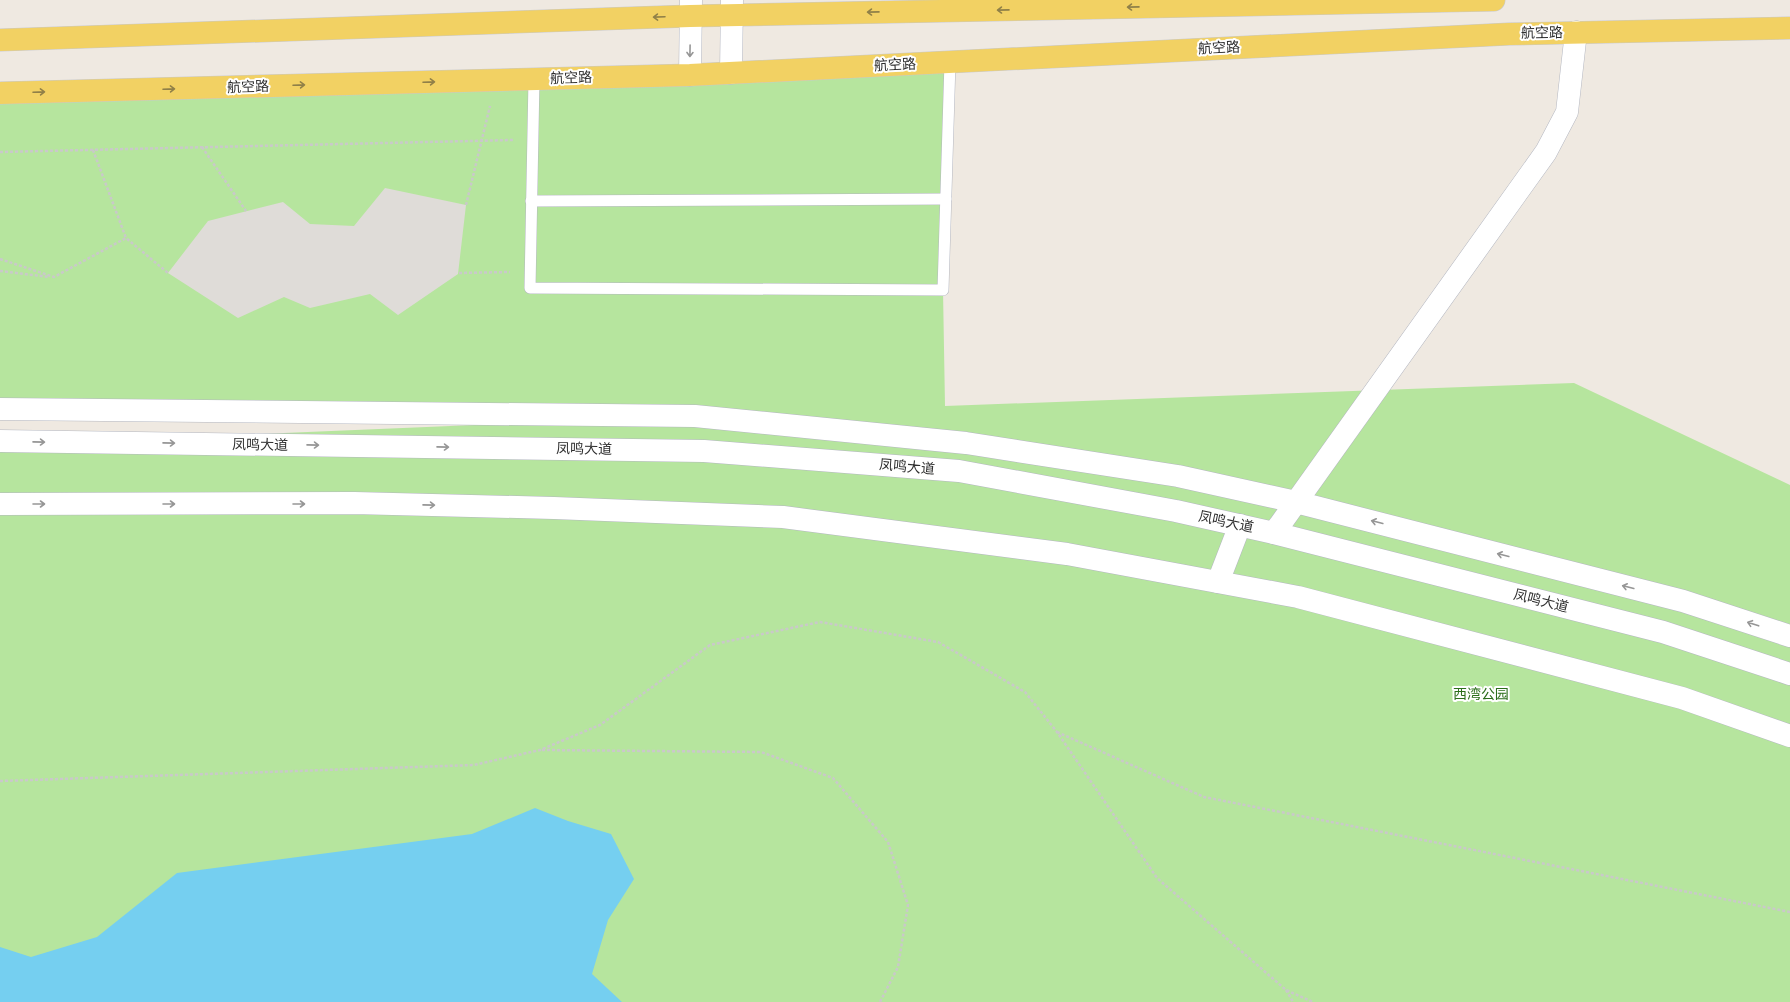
<svg xmlns="http://www.w3.org/2000/svg" width="1790" height="1002" viewBox="0 0 1790 1002" font-family="'Sofia Sans Condensed','Noto Sans SC',sans-serif">
  <style>
    .green { fill: #b6e59e }
    .plaza { fill: #dfdcd8 }
    .water { fill: #75cff0 }
    .lines { fill: none; stroke-linecap: round; stroke-linejoin: round }
    .service-casing { stroke: #b4b7c1; stroke-width: 12 }
    .minor-casing { stroke: #b4b7c1; stroke-width: 23 }
    .tertiary-casing { stroke: #b4b7c1; stroke-width: 23 }
    .secondary-casing { stroke: #b4b7c1; stroke-width: 23 }
    .primary-casing { stroke: #c9c9c9; stroke-width: 23 }
    .path { stroke: #c9c9c9; stroke-width: 2.5; stroke-dasharray: 3 2; stroke-linecap: butt }
    .service { stroke: #fff; stroke-width: 11 }
    .minor { stroke: #fff; stroke-width: 22 }
    .tertiary { stroke: #fff; stroke-width: 22 }
    .secondary { stroke: #fff; stroke-width: 22 }
    .primary { stroke: #f2d163; stroke-width: 22 }
    .oneway { stroke: #908048 }
    .oneway2 { stroke: #969696 }
    .labels { text-anchor: middle; dominant-baseline: central; stroke-width: 4; stroke-linejoin: round; paint-order: stroke }
    .street-label { font-size: 14px; fill: #2e2e2e; stroke: #fff }
    .park-label { font-size: 14px; fill: #2c6e1b; stroke: #fff }
  </style>
  <rect width="100%" height="100%" fill="#efe9e1"/>
  <path class="green" d="M950,62L943,290L945,406L1574,383L1790,485V1002H0V445L684,416L0,409V90Z"/>
  <path class="plaza" d="M385,188L466,205L458,274L398,315L370,294L310,308L284,297L238,318L168,273L208,221L283,202L310,224L354,226Z"/>
  <path class="water" d="M535,808L568,821L611,834L634,879L608,920L592,974L622,1002H0V947L31,957L97,937L177,873L472,834Z"/>
  <g class="lines">
    <g class="service-casing">
      <g id="service">
        <path d="M534,79L530,288L943,290L950,62"/>
        <path d="M531,201L946,199"/>
      </g>
    </g>
    <g class="minor-casing">
      <path id="minor" d="M1274,533L1546,152L1567,112L1576,32"/>
    </g>
    <g class="tertiary-casing">
      <g id="tertiary">
        <path d="M731,73L732,0"/>
        <path d="M690,75L691,0"/>
        <path d="M0,504L354,503L554,508L783,517L1067,554L1298,597L1682,698L1790,736"/>
        <path d="M1218,582L1240,525"/>
      </g>
    </g>
    <g class="secondary-casing">
      <g id="secondary">
        <path d="M0,409L695,416L966,443L1178,476L1296,502L1683,601L1790,636"/>
        <path d="M0,441L704,451L959,471L1176,511L1274,533L1663,632L1790,674"/>
      </g>
    </g>
    <g class="primary-casing">
      <g id="primary">
        <path d="M0,40L690,16L1494,0"/>
        <path d="M0,93L690,75L1509,34L1790,28"/>
      </g>
    </g>
    <g class="path">
      <path d="M202,147L246,211"/>
      <path d="M93,150L126,238"/>
      <path d="M0,152L513,140"/>
      <path d="M466,205L490,106"/>
      <path d="M0,259L54,277L126,238L168,273"/>
      <path d="M0,271L49,277"/>
      <path d="M459,273L510,272"/>
      <path d="M1057,732L1204,797L1790,912"/>
      <path d="M542,750L761,752L833,778L888,842L908,905L898,967L880,1002"/>
      <path d="M0,781L474,765L540,750L600,725L710,645L820,622L938,642L1025,692L1057,732L1157,878L1286,990L1313,1002"/>
      <path d="M1286,990L1293,1002"/>
    </g>
    <use href="#service" class="service"/>
    <use href="#minor" class="minor"/>
    <use href="#tertiary" class="tertiary"/>
    <use href="#secondary" class="secondary"/>
    <use href="#primary" class="primary"/>
  </g>
  <defs><path id="oneway-shaft" d="M-6 0H5M1.5-3L5.5 0L1.5 3" fill="none" stroke-width="1.6" stroke-linecap="round" stroke-linejoin="round"/></defs>
  <g class="oneway">
    <use href="#oneway-shaft" transform="translate(1133 7) rotate(179)"/>
    <use href="#oneway-shaft" transform="translate(1003 10) rotate(179)"/>
    <use href="#oneway-shaft" transform="translate(873 12) rotate(179)"/>
    <use href="#oneway-shaft" transform="translate(659 17) rotate(178)"/>
    <use href="#oneway-shaft" transform="translate(429 82) rotate(-2)"/>
    <use href="#oneway-shaft" transform="translate(299 85) rotate(-2)"/>
    <use href="#oneway-shaft" transform="translate(169 89) rotate(-2)"/>
    <use href="#oneway-shaft" transform="translate(39 92) rotate(-2)"/>
  </g>
  <g class="oneway2">
    <use href="#oneway-shaft" transform="translate(690 51) rotate(91)"/>
    <use href="#oneway-shaft" transform="translate(39 442) rotate(1)"/>
    <use href="#oneway-shaft" transform="translate(169 443) rotate(1)"/>
    <use href="#oneway-shaft" transform="translate(313 445) rotate(1)"/>
    <use href="#oneway-shaft" transform="translate(443 447) rotate(1)"/>
    <use href="#oneway-shaft" transform="translate(39 504)"/>
    <use href="#oneway-shaft" transform="translate(169 504)"/>
    <use href="#oneway-shaft" transform="translate(299 504)"/>
    <use href="#oneway-shaft" transform="translate(429 505) rotate(1)"/>
    <use href="#oneway-shaft" transform="translate(1377 522) rotate(-166)"/>
    <use href="#oneway-shaft" transform="translate(1503 555) rotate(-166)"/>
    <use href="#oneway-shaft" transform="translate(1628 587) rotate(-166)"/>
    <use href="#oneway-shaft" transform="translate(1753 624) rotate(-162)"/>
  </g>
  <g class="labels">
    <g class="street-label">
      <text transform="translate(1542 33) rotate(-1)">航空路</text>
      <text transform="translate(1219 48) rotate(-3)">航空路</text>
      <text transform="translate(895 65) rotate(-3)">航空路</text>
      <text transform="translate(571 78) rotate(-2)">航空路</text>
      <text transform="translate(248 87) rotate(-2)">航空路</text>
      <text transform="translate(260 445) rotate(1)">凤鸣大道</text>
      <text transform="translate(584 449) rotate(1)">凤鸣大道</text>
      <text transform="translate(907 467) rotate(5)">凤鸣大道</text>
      <text transform="translate(1226 522) rotate(12)">凤鸣大道</text>
      <text transform="translate(1541 601) rotate(14)">凤鸣大道</text>
    </g>
    <g class="park-label">
      <text x="1481" y="694">西湾公园</text>
    </g>
  </g>
</svg>
